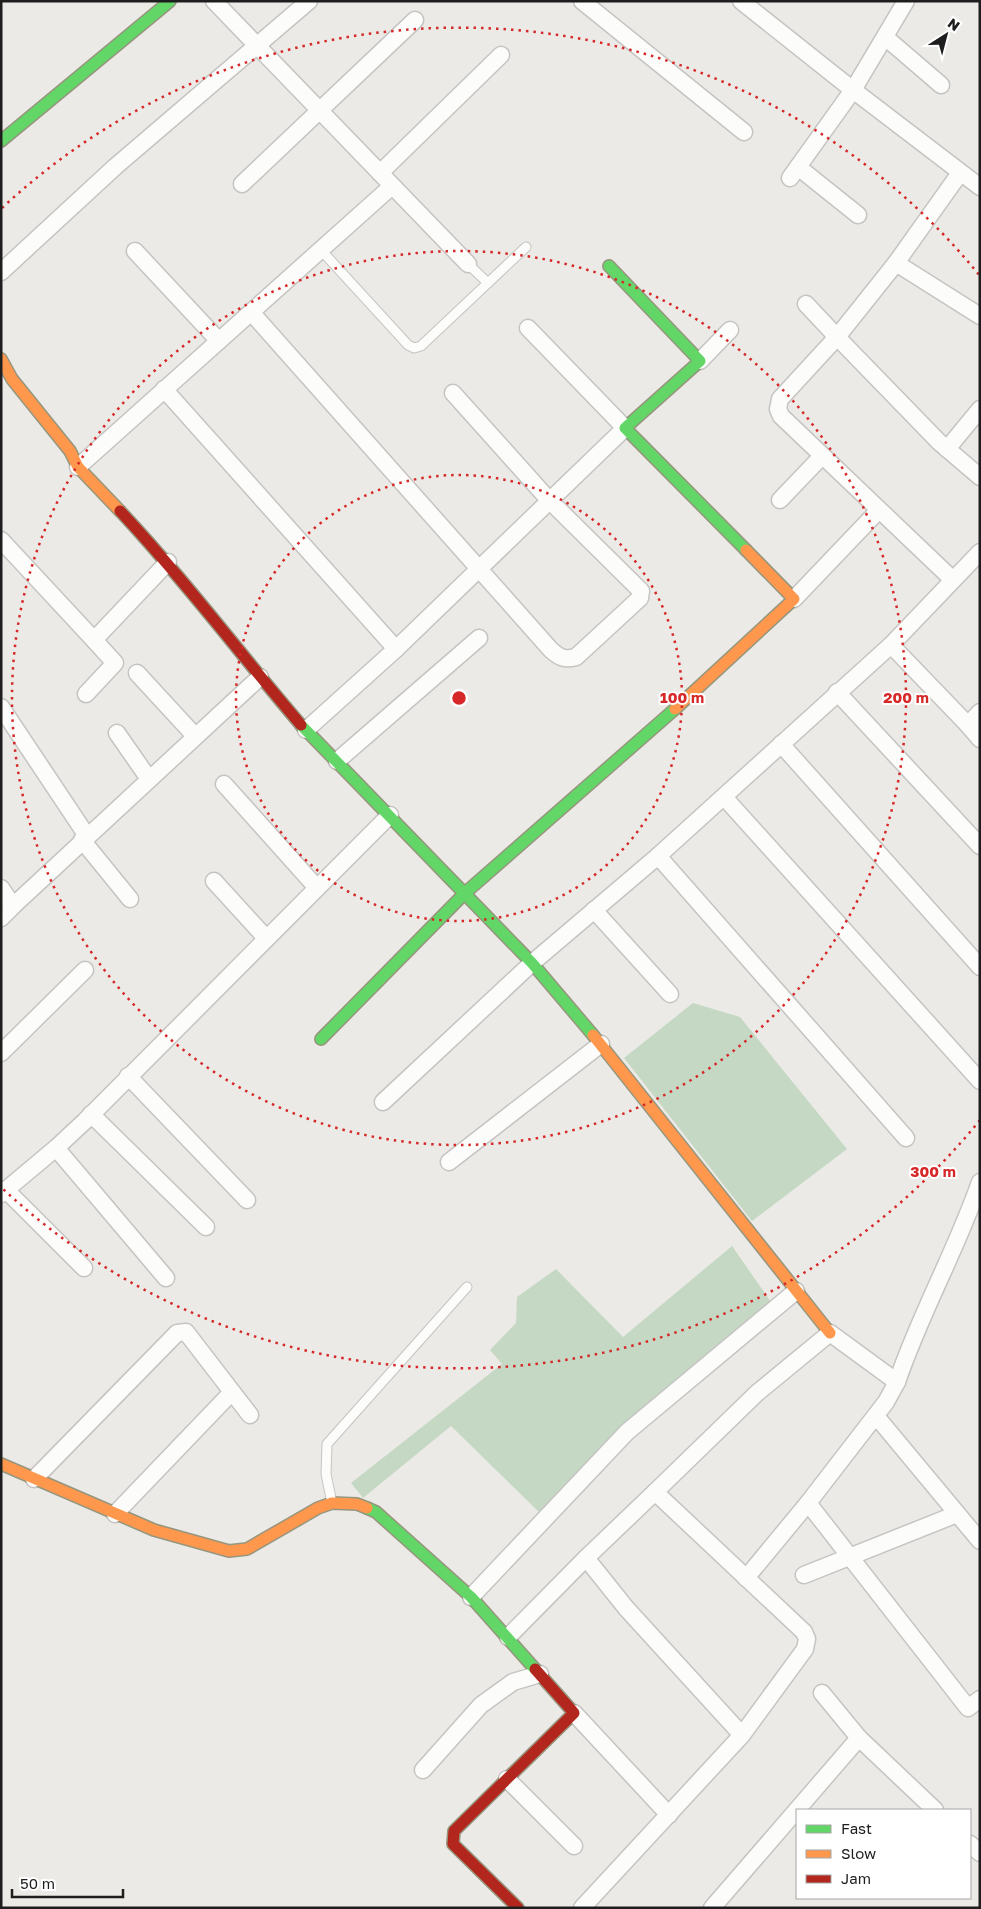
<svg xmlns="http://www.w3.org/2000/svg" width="981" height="1909" viewBox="0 0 981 1909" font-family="'Golos Text',sans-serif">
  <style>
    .cemetery { fill: #c4d8c3 }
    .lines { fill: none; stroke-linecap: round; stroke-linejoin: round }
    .lane-casing { stroke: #c5c4c2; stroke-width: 11 }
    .street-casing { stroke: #c5c4c2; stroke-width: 19 }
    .fast-casing { stroke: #96967e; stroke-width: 14 }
    .slow-casing { stroke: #96967e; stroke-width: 14 }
    .jam-casing { stroke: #96967e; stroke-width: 14 }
    .lane { stroke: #fcfcfb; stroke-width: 9 }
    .street { stroke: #fcfcfb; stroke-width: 16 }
    .fast { stroke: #63d668; stroke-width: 11 }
    .slow { stroke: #ff974d; stroke-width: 11 }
    .jam { stroke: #b3261e; stroke-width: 11 }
    .ring { fill: none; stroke: #d62828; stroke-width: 2.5; stroke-dasharray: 2.5 5 }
    .centre { fill: #d62828; stroke: #fff; stroke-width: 2.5 }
    .ring-label { font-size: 15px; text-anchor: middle; font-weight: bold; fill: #d62828; stroke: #fff; stroke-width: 4; stroke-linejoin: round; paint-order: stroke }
  </style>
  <rect width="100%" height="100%" fill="#eceae6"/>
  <g class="cemetery">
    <path d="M693,1003L740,1017L847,1149L752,1221L624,1058Z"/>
    <path d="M732,1246L771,1302L540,1513L451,1426L363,1498L351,1483L502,1364L490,1350L516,1323L517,1297L556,1269L623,1337Z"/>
  </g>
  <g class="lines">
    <g class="lane-casing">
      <g id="lane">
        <path d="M321,250L408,345L414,348L421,346L526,247"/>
        <path d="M468,264L488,283"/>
        <path d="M332,1503L326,1474L327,1444L467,1287"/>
      </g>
    </g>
    <g class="street-casing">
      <g id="street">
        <path d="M214,1L468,264"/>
        <path d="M582,1L744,132"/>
        <path d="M741,1L853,90L980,187"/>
        <path d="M885,37L941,85"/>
        <path d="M798,167L858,215"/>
        <path d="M380,173L501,55"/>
        <path d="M790,178L853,90L906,1"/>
        <path d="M242,184L415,20"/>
        <path d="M135,251L219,341"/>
        <path d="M896,263L960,173"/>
        <path d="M1,272L116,166L309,1"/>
        <path d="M806,304L837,337L780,399L778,409L781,416L952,579"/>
        <path d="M251,312L551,650C560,658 565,660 576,657L640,598L641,591L549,500L453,393"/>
        <path d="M980,316L896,263L837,337L939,442L980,477"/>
        <path d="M700,361L730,330"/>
        <path d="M164,389L396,649"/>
        <path d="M947,449L980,409"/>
        <path d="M78,467L392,186"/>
        <path d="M780,500L822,456"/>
        <path d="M1,540L94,640L168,562"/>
        <path d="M794,599L879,510"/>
        <path d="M891,645L968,725L980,712"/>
        <path d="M137,673L195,736"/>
        <path d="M837,692L980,846"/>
        <path d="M86,694L115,663L94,640"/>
        <path d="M1,707L87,836"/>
        <path d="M968,725L980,739"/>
        <path d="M306,730L396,649L625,428L528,328"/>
        <path d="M117,733L149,779"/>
        <path d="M781,744L980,967"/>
        <path d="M337,761L479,638"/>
        <path d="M224,784L317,888"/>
        <path d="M724,797L980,1081"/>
        <path d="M82,840L130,899"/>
        <path d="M658,856L906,1138"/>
        <path d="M214,881L266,938"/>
        <path d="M1,888L13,906L260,677"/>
        <path d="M594,910L670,994"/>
        <path d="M1,918L13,906"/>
        <path d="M1,1053L85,970"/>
        <path d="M128,1076L247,1200"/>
        <path d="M383,1102L532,963L658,856L891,645L980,552"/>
        <path d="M91,1114L206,1227"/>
        <path d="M56,1148L166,1278"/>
        <path d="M449,1162L601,1044"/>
        <path d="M6,1190L84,1268"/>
        <path d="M1,1194L56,1148L85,1121L390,815"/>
        <path d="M897,1382L886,1402L808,1503L968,1708L980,1699"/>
        <path d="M876,1416L980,1541"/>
        <path d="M34,1479L177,1333L186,1332L250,1415"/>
        <path d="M655,1492L586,1558L626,1608L742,1735"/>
        <path d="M115,1514L232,1392"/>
        <path d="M804,1575L957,1514"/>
        <path d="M746,1578L808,1503"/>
        <path d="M471,1597L627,1432L796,1291"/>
        <path d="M508,1637L586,1558"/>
        <path d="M822,1693L859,1738L935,1810"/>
        <path d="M574,1713L669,1815"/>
        <path d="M423,1770L481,1705L513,1682L540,1674"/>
        <path d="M507,1779L574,1846"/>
        <path d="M970,1844L980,1853"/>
        <path d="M582,1908L742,1735L805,1649L807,1639L804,1632L655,1492L757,1393L830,1333L897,1382C920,1314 956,1251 980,1182"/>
        <path d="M712,1908L859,1738"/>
      </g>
    </g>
    <g class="fast-casing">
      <g id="fast">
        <path d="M1,141L170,1"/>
        <path d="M609,266L700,361L625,428L746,550"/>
        <path d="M301,725L532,963L593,1035"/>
        <path d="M321,1039L465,893L675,709"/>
        <path d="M367,1508L376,1512L471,1597L535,1669"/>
      </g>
    </g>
    <g class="slow-casing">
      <g id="slow">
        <path d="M1,359L12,379L70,451L78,467L120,511"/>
        <path d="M675,709L794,599L746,550"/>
        <path d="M593,1035L830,1333"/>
        <path d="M1,1464L154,1530L229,1551L247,1549L318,1508L332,1503L357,1504L367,1508"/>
      </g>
    </g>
    <g class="jam-casing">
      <g id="jam">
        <path d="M120,511C184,579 240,654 301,725"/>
        <path d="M518,1908L453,1844L454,1831L574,1713L535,1669"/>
      </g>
    </g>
    <use href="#lane" class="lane"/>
    <use href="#street" class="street"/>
    <use href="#fast" class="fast"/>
    <use href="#slow" class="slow"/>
    <use href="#jam" class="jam"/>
  </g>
  <g class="ring">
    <circle cx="459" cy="698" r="223"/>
    <circle cx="459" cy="698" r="447"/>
    <path d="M980 1120A670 670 0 0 1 2 1188M2 208A670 670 0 0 1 980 276"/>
  </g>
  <circle cx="459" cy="698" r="8" class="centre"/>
  <g class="ring-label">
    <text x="682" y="703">100 m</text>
    <text x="906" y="703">200 m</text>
    <text x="933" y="1177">300 m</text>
  </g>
  <rect width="981" height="1909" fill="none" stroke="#1e1e1e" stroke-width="5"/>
  <rect x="796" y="1809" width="175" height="90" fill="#ffffff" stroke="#a5a5a5"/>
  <rect x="806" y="1825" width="25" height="8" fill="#63d668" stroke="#a5a5a5"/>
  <text x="841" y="1834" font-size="15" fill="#1e1e1e">Fast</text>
  <rect x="806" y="1850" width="25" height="8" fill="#ff974d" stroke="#a5a5a5"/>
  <text x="841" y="1859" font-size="15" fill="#1e1e1e">Slow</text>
  <rect x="806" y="1875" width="25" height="8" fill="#b3261e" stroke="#a5a5a5"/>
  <text x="841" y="1884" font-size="15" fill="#1e1e1e">Jam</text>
  <g transform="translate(946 35) rotate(36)" stroke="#ffffff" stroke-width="4" paint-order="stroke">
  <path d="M0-4L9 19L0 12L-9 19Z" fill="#1e1e1e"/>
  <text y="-8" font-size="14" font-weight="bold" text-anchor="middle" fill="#1e1e1e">N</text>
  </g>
  <path d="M12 1889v8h111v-8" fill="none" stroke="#1e1e1e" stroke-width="2.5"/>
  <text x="20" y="1889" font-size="15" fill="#1e1e1e" stroke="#ffffff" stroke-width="4" paint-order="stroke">50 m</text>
</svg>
